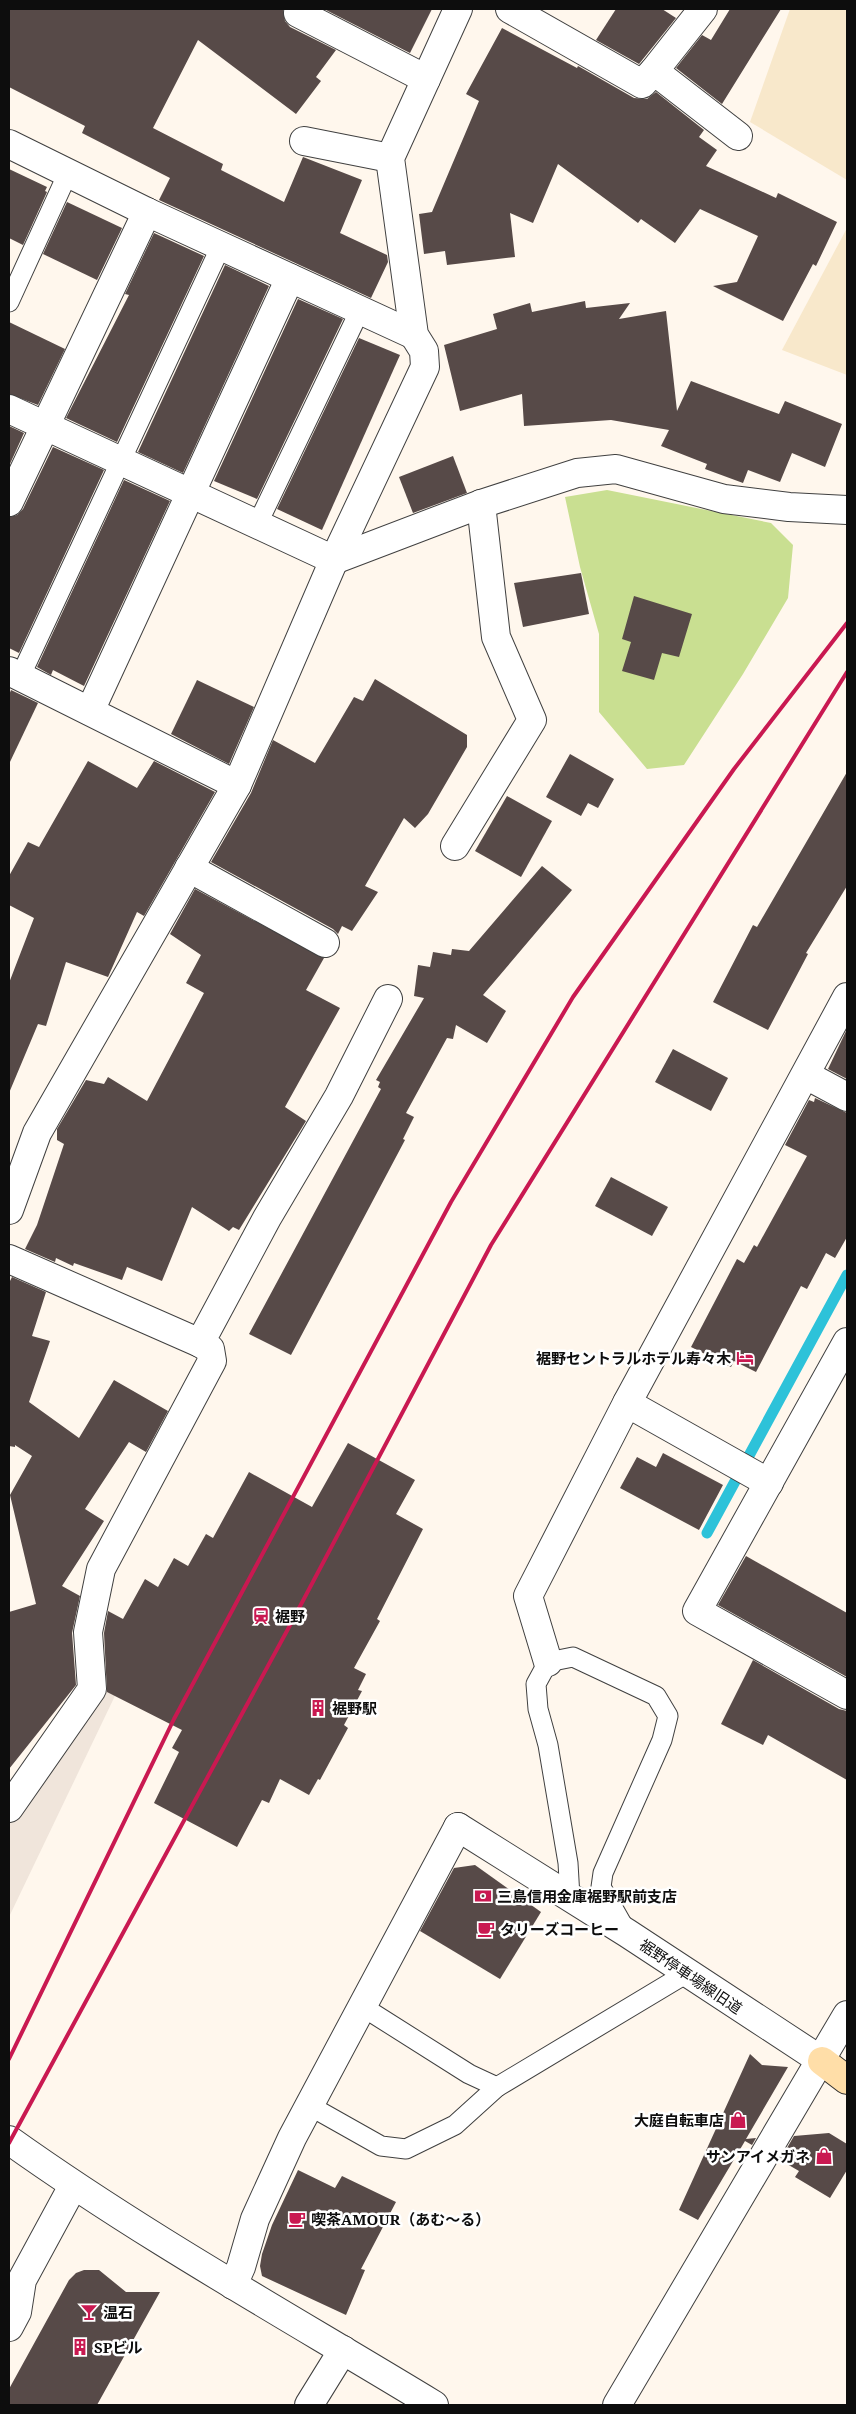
<svg xmlns="http://www.w3.org/2000/svg" width="856" height="2414" viewBox="0 0 856 2414" font-family="'Noto Serif','Noto Sans JP',serif">
  <style>
    .farmland { fill: #f8e8cb }
    .forest { fill: #c9df91 }
    .plaza { fill: #f0e5db }
    .lines { fill: none; stroke-linecap: round; stroke-linejoin: round }
    .stream { stroke: #2dc2d9; stroke-width: 11 }
    .building { fill: #574a48 }
    .service-casing { stroke: #404040; stroke-width: 21 }
    .minor-casing { stroke: #404040; stroke-width: 30 }
    .tertiary-casing { stroke: #404040; stroke-width: 30 }
    .secondary-casing { stroke: #2f2f2f; stroke-width: 30 }
    .service { stroke: #fff; stroke-width: 19 }
    .minor { stroke: #fff; stroke-width: 28 }
    .tertiary { stroke: #fff; stroke-width: 28 }
    .secondary { stroke: #ffdea8; stroke-width: 28 }
    .rail { stroke: #c91951; stroke-width: 4 }
    .labels { text-anchor: middle; dominant-baseline: central; stroke-width: 5; stroke-linejoin: round; paint-order: stroke }
    .poi-label { font-size: 15px; font-weight: bold; fill: #0d0d0d; stroke: #fff; text-anchor: start }
    .street-label { font-size: 15px; fill: #0d0d0d; stroke: #fff }
  </style>
  <rect width="100%" height="100%" fill="#fff7ed"/>
  <g class="farmland">
    <path d="M790,9H847V180L750,122Z"/>
    <path d="M847,228V375L782,350Z"/>
  </g>
  <path class="forest" d="M607,490L771,523L793,545L788,598L743,674L684,765L647,769L599,712V634L580,567L565,497Z"/>
  <path class="plaza" d="M100,1663L124,1677L9,1917V1823L28,1795Z"/>
  <g class="lines">
    <path class="stream" d="M707,1533L847,1275"/>
  </g>
  <g class="building">
    <path d="M9,9H283L285,21L290,27L336,50L316,77L321,81L296,114L198,40L153,128L223,164L221,170L284,202L303,157L362,180L340,233L387,255L388,262L371,298L159,200L170,178L82,133L85,126L9,87Z"/>
    <path d="M324,9H432L410,53Z"/>
    <path d="M616,9H662L676,18L639,64L596,40Z"/>
    <path d="M730,9H781L722,104L676,68L702,35L711,40Z"/>
    <path d="M502,28L577,68L578,66L634,98L647,99L656,92L704,130L699,137L717,150L706,166L776,198L778,193L837,222L816,266L813,264L783,321L713,286L737,282L758,236L700,209L675,243L641,219L638,223L558,164L533,223L510,213L515,257L447,265L445,251L424,254L419,214L432,212L479,101L466,94Z"/>
    <path d="M9,169L47,187L45,191L47,192L23,245L9,238Z"/>
    <path d="M67,202L122,228L97,280L43,254Z"/>
    <path d="M154,233L204,256L117,442L66,418L129,295L125,294Z"/>
    <path d="M225,265L269,286L183,473L138,452Z"/>
    <path d="M298,299L343,319L257,499L214,481Z"/>
    <path d="M585,301L586,308L630,303L619,319L666,311L677,411L691,381L779,414L785,401L842,424L825,467L792,453L780,482L748,470L743,483L705,469L707,464L661,446L669,430L611,420L524,426L522,394L460,411L444,345L497,329L493,314L530,303L532,312Z"/>
    <path d="M9,322L65,349L38,405L9,394Z"/>
    <path d="M359,338L400,355L322,530L277,509Z"/>
    <path d="M9,426L24,433L9,466Z"/>
    <path d="M53,447L104,470L19,653L9,648V517L17,515L23,509Z"/>
    <path d="M453,456L467,493L413,513L399,477Z"/>
    <path d="M124,480L170,501L84,686L53,670L51,675L37,667Z"/>
    <path d="M581,573L589,614L523,627L514,583Z"/>
    <path d="M634,596L692,614L679,657L662,653L654,680L622,671L631,642L622,639Z"/>
    <path d="M375,679L467,735V747L428,814L415,828L404,818L365,886L378,892L352,931L342,926L338,934L333,929L211,862L251,793L273,740L315,763L354,697L363,701Z"/>
    <path d="M197,680L254,707L229,764L171,734Z"/>
    <path d="M11,690L38,703L9,764V695Z"/>
    <path d="M570,754L614,779L598,808L588,803L581,816L546,797Z"/>
    <path d="M88,761L137,788L154,761L215,792L144,916L137,912L108,977L66,962L46,1026L38,1024L9,1093V983L34,918L9,905V876L28,842L39,847Z"/>
    <path d="M847,772V886L806,953L808,954L768,1030L713,1002L753,925L757,927Z"/>
    <path d="M507,796L552,821L521,877L475,851Z"/>
    <path d="M542,866L572,890L483,995L506,1011L487,1043L456,1025L453,1039L447,1038L406,1113L414,1117L403,1139L405,1140L291,1355L249,1334L381,1089L378,1087L380,1082L376,1080L424,998L414,996L418,965L430,967L433,952L451,955L452,949L469,951Z"/>
    <path d="M195,889L324,958L306,990L340,1008L285,1107L306,1121L239,1230L233,1227L229,1231L192,1207L162,1281L127,1267L122,1280L74,1263L73,1266L56,1258L55,1262L25,1249L37,1225L64,1144L57,1140V1129L86,1080L104,1084L108,1077L147,1101L204,993L186,983L201,955L170,934Z"/>
    <path d="M847,1029V1079L828,1069Z"/>
    <path d="M673,1049L728,1078L711,1111L655,1082Z"/>
    <path d="M815,1098L847,1113V1237L835,1258L826,1253L807,1289L801,1286L756,1372L734,1361L731,1367L691,1347L737,1259L744,1263L754,1245L757,1247L807,1156L785,1145L809,1100L814,1102Z"/>
    <path d="M611,1177L668,1207L652,1236L595,1206Z"/>
    <path d="M12,1277L46,1292L32,1336L50,1341L29,1402L79,1438L114,1380L168,1411L146,1452L129,1442L85,1509L104,1521L62,1586L80,1596L72,1633L76,1685L9,1769V1612L36,1604L10,1495L32,1456L15,1445V1447L9,1446V1283Z"/>
    <path d="M348,1443L415,1480L396,1514L423,1529L377,1619L380,1621L354,1668L366,1674L358,1690L362,1691L344,1725L348,1728L320,1780L318,1779L309,1795L280,1779L269,1803L262,1800L237,1847L154,1803L179,1752L172,1748L182,1730L107,1692L104,1633L108,1611L123,1619L145,1579L158,1587L174,1558L188,1566L206,1534L213,1538L249,1472L312,1507Z"/>
    <path d="M663,1453L723,1485L699,1530L620,1488L637,1457L656,1467Z"/>
    <path d="M746,1556L847,1613V1677L718,1605Z"/>
    <path d="M753,1660L839,1709L847,1711V1780L768,1735L763,1745L721,1724Z"/>
    <path d="M475,1865L541,1912L500,1979L420,1931L454,1868Z"/>
    <path d="M750,2054L762,2065L788,2067L746,2139L756,2138L752,2145L745,2141L698,2220L679,2210Z"/>
    <path d="M829,2133L847,2144V2170L830,2198L795,2177L799,2171L780,2160L794,2136Z"/>
    <path d="M298,2170L335,2188L342,2176L396,2202L361,2269L365,2270L346,2315L262,2276L260,2266L262,2254L272,2225Z"/>
    <path d="M84,2270H99L126,2292H160L97,2405H9V2389L69,2280L76,2273Z"/>
  </g>
  <g class="lines">
    <g class="service-casing">
      <g id="service">
        <path d="M9,302L68,173"/>
        <path d="M257,525L360,310"/>
        <path d="M20,677L221,246"/>
        <path d="M570,1897L568,1863L548,1745L538,1709L536,1684L548,1662L573,1657L656,1696L668,1716L662,1740L603,1873L601,1887L626,1931"/>
        <path d="M363,2007L469,2074L497,2087"/>
        <path d="M310,2106L381,2146L406,2149L455,2125L497,2087L687,1973"/>
      </g>
    </g>
    <g class="minor-casing">
      <g id="minor">
        <path d="M510,9L642,84L654,71L738,136"/>
        <path d="M298,13L426,79"/>
        <path d="M654,71L703,9"/>
        <path d="M304,141L390,158"/>
        <path d="M9,144L147,212L414,335"/>
        <path d="M9,409L334,560L481,504L577,473L616,469L724,499L789,507L847,510"/>
        <path d="M9,502L147,212"/>
        <path d="M9,671L237,785"/>
        <path d="M90,711L290,278"/>
        <path d="M455,846L532,720L496,637L481,504"/>
        <path d="M189,868L325,943"/>
        <path d="M806,1075L847,1097"/>
        <path d="M9,1210L37,1133L237,785L334,560L425,367L424,351L414,335L390,158L458,9"/>
        <path d="M9,1259L200,1343"/>
        <path d="M847,1342L697,1611L847,1695"/>
        <path d="M627,1403L769,1483"/>
        <path d="M548,1662L528,1596L627,1403L847,997"/>
        <path d="M9,1808L92,1689L88,1632L101,1569L212,1361L210,1349L200,1343L267,1218L339,1096L388,999"/>
        <path d="M9,2140C145,2237 291,2318 434,2405"/>
        <path d="M233,2285L241,2267L255,2219L292,2138L458,1827"/>
        <path d="M9,2327L17,2312L22,2280L73,2186"/>
        <path d="M309,2405L343,2350"/>
      </g>
    </g>
    <g class="tertiary-casing">
      <g id="tertiary">
        <path d="M458,1827L627,1933L822,2061"/>
        <path d="M617,2405L847,2015"/>
      </g>
    </g>
    <g class="secondary-casing">
      <path id="secondary" d="M822,2061L847,2080"/>
    </g>
    <use href="#service" class="service"/>
    <use href="#minor" class="minor"/>
    <use href="#tertiary" class="tertiary"/>
    <use href="#secondary" class="secondary"/>
    <g class="rail">
      <path d="M9,2059L174,1719L451,1202L573,997L734,769L847,623"/>
      <path d="M9,2143L288,1629L491,1245L847,672"/>
    </g>
  </g>
  <defs>
    <g id="hotel-bare" transform="scale(1.35)"><path d="M-6-4.5h1.5V1H6V5H4.5V3h-9V5H-6ZM-4 0a1.8 1.8 0 1 1 3.6 0ZM.5 0V-2.5h3Q6-2.5 6 0Z" fill="#c91951" stroke="#fff" stroke-width="2.5" paint-order="stroke"/></g>
    <g id="station-bare" transform="scale(1.35)"><path d="M-3-6H3Q5-6 5-4V2Q5 4 3 4L4.5 6H3L1.5 4h-3L-3 6H-4.5L-3 4Q-5 4-5 2V-4Q-5-6-3-6ZM-3.5-4v3h7v-3ZM-3.5 1v1.5H-2V1ZM2 1v1.5H3.5V1Z" fill="#c91951" stroke="#fff" stroke-width="2.5" paint-order="stroke"/></g>
    <g id="building-bare" transform="scale(1.35)"><path d="M-4-6H4V6H1V3H-1V6H-4ZM-2.5-4.3h1.7v1.8h-1.7ZM.8-4.3h1.7v1.8H.8ZM-2.5-1h1.7V.8h-1.7ZM.8-1h1.7V.8H.8Z" fill="#c91951" stroke="#fff" stroke-width="2.5" paint-order="stroke"/></g>
    <g id="bank-bare" transform="scale(1.35)"><path d="M-6-4H6V4H-6ZM0-2.3a2.3 2.3 0 1 0 0 4.6a2.3 2.3 0 1 0 0-4.6Z" fill="#c91951" stroke="#fff" stroke-width="2.5" paint-order="stroke"/></g>
    <g id="cafe-bare" transform="scale(1.35)"><path d="M-5.5-4.5H6V0H3Q3 3.5 0 3.5H-2.5Q-5.5 3.5-5.5 0ZM3-3.2v2h1.7v-2ZM-6 4.5H4V6H-6Z" fill="#c91951" stroke="#fff" stroke-width="2.5" paint-order="stroke"/></g>
    <g id="shop-bare" transform="scale(1.35)"><path d="M-5-2.5h2.3a2.7 3.5 0 0 1 5.4 0H5L5.5 6h-11ZM-1.5-2.5h3a1.5 2.3 0 0 0-3 0Z" fill="#c91951" stroke="#fff" stroke-width="2.5" paint-order="stroke"/></g>
    <g id="bar-bare" transform="scale(1.35)"><path d="M-6-5H6L.8 .8V4.5H3.5V6h-7V4.5H-.8V.8Z" fill="#c91951" stroke="#fff" stroke-width="2.5" paint-order="stroke"/></g>
  </defs>
  <g fill-rule="evenodd">
    <use href="#hotel-bare" x="745" y="1358"/>
    <use href="#station-bare" x="261" y="1616"/>
    <use href="#building-bare" x="318" y="1708"/>
    <use href="#bank-bare" x="483" y="1896"/>
    <use href="#cafe-bare" x="486" y="1929"/>
    <use href="#shop-bare" x="738" y="2120"/>
    <use href="#shop-bare" x="824" y="2156"/>
    <use href="#cafe-bare" x="297" y="2219"/>
    <use href="#bar-bare" x="89" y="2312"/>
    <use href="#building-bare" x="80" y="2347"/>
  </g>
  <g class="labels">
    <g class="poi-label">
      <text x="731" y="1358" text-anchor="end">裾野セントラルホテル寿々木</text>
      <text x="275" y="1616">裾野</text>
      <text x="332" y="1708">裾野駅</text>
      <text x="497" y="1896">三島信用金庫裾野駅前支店</text>
      <text x="500" y="1929">タリーズコーヒー</text>
      <text x="724" y="2120" text-anchor="end">大庭自転車店</text>
      <text x="810" y="2156" text-anchor="end">サンアイメガネ</text>
      <text x="311" y="2219">喫茶AMOUR（あむ〜る）</text>
      <text x="103" y="2312">温石</text>
      <text x="94" y="2347">SPビル</text>
    </g>
    <g class="street-label">
      <text transform="translate(691 1976) rotate(34)">裾野停車場線旧道</text>
    </g>
  </g>
  <rect width="856" height="2414" fill="none" stroke="#0d0d0d" stroke-width="20"/>
</svg>
